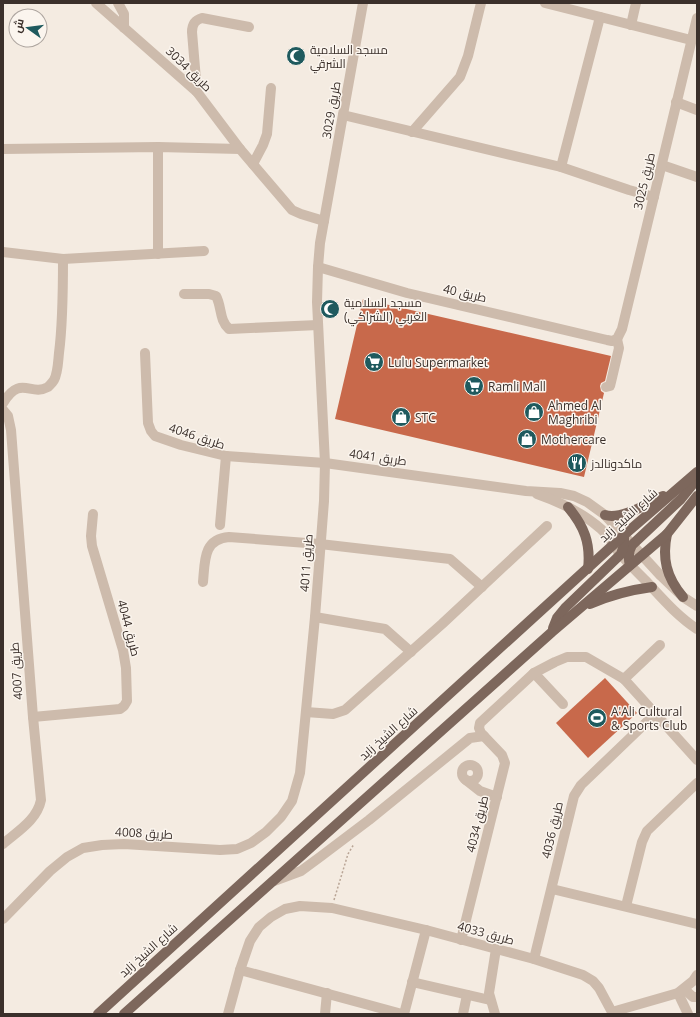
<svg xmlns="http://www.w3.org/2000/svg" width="700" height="1017" viewBox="0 0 700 1017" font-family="'Open Sans',Cairo,sans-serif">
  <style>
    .building { fill: #c8694b }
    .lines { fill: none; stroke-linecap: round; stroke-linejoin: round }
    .path { stroke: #b9a596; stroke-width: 1.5; stroke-dasharray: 2 2; stroke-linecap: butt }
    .minor { stroke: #cdbbac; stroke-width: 10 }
    .major { stroke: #7d675c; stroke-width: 10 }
    .labels { text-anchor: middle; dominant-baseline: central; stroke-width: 3; stroke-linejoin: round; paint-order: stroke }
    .poi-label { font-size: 12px; fill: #3b302b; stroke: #fbf5ee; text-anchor: start }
    .street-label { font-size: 12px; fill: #3b302b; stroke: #fbf5ee }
  </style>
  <rect width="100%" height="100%" fill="#f4ebe1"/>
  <g class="building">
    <path d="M363,299L611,356L605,381L601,383L600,386L601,391L604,393L584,477L335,419Z"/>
    <path d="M605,678L637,713L588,758L556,723Z"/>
  </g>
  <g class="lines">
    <path class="path" d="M334,900L348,854L354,844"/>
    <g class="minor">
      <path d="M96,3L197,92L240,149L292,210L301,214L324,221"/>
      <path d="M118,3L124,14V28"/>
      <path d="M545,3L691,40"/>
      <path d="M631,25L636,3"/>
      <path d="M197,92L192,32C192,24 195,20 202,18L249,27"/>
      <path d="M676,102L697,110"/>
      <path d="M343,115L561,167L629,190L654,197"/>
      <path d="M412,132L460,77L468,56L481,3"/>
      <path d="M3,149L158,147L240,149"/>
      <path d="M253,164L263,145L267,134L271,88"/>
      <path d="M662,165L697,177"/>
      <path d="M561,167L600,17"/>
      <path d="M3,252L63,259L204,251"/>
      <path d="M158,254V147"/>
      <path d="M318,267L407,293L607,340L612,341L617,339L622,329L697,18"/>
      <path d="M184,294H209L216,296C222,307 219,320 229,329L318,325"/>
      <path d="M145,353L148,423L151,431L155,436L181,445L226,456L325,463L526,491L560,493L574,496L587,502L605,515L661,576L683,597L697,606"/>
      <path d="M606,387L610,386L611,382L619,348L617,339"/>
      <path d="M3,403C21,374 30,397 48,387C50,385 53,382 54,380C58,373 58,362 59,353C63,322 63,291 63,259"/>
      <path d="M3,410L8,416L11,430L33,717L41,800C37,820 18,831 3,844"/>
      <path d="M537,494C560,502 583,513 601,529C609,536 614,546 620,554C628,563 637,572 645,580C661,597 677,616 697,629"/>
      <path d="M220,525L226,456"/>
      <path d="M203,582C205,561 203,539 229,537L320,544L450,559L482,587"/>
      <path d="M315,617L385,629L411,652"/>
      <path d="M534,673L563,704"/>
      <path d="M624,679L660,645"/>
      <path d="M306,712L333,714L345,710L442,624L547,526"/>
      <path d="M33,717L120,709L124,706L127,701L126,668L123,650L92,546L91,536L93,514"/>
      <circle cx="470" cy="773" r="8"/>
      <path d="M466,780L480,791L497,797"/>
      <path d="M274,881L301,871L320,857L369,820L470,738L484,736"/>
      <path d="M552,889L697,924"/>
      <path d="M626,906L642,842L647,831L697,783"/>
      <path d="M3,919L50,871L67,857L83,848L102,845L124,844L220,850L237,849L251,843L266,832L281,817L292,801L300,773L315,617L324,501L325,463L317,302L318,267L320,243L363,3"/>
      <path d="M461,940L505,763L502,755L481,733L479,728L480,723L534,673L555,662L567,657H586L624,679L697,760"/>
      <path d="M534,959L574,796L581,785L655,714"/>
      <path d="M240,970L402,1014"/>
      <path d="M412,982L490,1000"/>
      <path d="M684,989L693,997H697"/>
      <path d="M678,993L688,1014"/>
      <path d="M612,1012L678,993L693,981L697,975"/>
      <path d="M228,1014L240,970L250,941L259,927L271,917L285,909L300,906L332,908L426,930L534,959L583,975L593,981L599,988L613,1014"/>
      <path d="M325,1014L327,993"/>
      <path d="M404,1014L426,930"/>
      <path d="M463,1014L467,995"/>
      <path d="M495,1014L489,993L496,949"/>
    </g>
    <g class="major">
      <path d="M568,507C584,526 591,543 588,569"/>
      <path d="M605,515C622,520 648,503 663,496"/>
      <path d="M667,534C662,558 666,577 683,597"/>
      <path d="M630,565C628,558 628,552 632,545L681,499L697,479"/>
      <path d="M590,604C610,595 630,590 652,587"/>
      <path d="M553,628L557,618L566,607L621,554L624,545V535"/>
      <path d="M98,1014L624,535L697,472"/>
      <path d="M124,1014L552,632L667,534L697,496"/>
    </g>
  </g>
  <defs>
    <g id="mosque-disc" transform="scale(1)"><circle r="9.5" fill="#1f5a5e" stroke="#fbf5ee"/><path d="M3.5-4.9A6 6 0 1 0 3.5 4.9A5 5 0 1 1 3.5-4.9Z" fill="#fff"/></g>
    <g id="supermarket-disc" transform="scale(1)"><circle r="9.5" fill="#1f5a5e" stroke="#fbf5ee"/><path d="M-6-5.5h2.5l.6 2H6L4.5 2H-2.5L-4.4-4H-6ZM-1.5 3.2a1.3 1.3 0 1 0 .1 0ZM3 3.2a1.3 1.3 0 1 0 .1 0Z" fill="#fff"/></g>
    <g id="shop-disc" transform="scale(1)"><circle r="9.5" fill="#1f5a5e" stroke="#fbf5ee"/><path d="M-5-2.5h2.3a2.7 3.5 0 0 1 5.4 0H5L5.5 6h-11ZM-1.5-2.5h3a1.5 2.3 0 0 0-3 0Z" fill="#fff"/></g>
    <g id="restaurant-disc" transform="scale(1)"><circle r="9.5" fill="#1f5a5e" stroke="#fbf5ee"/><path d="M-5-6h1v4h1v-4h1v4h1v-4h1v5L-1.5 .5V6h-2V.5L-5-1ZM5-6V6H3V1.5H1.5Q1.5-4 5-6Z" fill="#fff"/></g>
    <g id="stadium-disc" transform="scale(1)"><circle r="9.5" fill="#1f5a5e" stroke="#fbf5ee"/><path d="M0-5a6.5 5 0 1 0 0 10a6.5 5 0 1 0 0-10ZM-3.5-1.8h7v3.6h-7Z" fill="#fff"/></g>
  </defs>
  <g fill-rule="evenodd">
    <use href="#mosque-disc" x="296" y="56"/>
    <use href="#mosque-disc" x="330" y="309"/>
    <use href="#supermarket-disc" x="374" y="362"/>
    <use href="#supermarket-disc" x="474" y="386"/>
    <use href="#shop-disc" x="534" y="412"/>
    <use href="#shop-disc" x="401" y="417"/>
    <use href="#shop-disc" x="527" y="439"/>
    <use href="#restaurant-disc" x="577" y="463"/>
    <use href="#stadium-disc" x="597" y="718"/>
  </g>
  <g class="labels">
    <g class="poi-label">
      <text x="310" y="49">مسجد السلامية<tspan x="310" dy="14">الشرقي</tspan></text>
      <text x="344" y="302">مسجد السلامية<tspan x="344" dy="14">الغربي (الشراكي)</tspan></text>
      <text x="388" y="362">Lulu Supermarket</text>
      <text x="488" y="386">Ramli Mall</text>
      <text x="548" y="405">Ahmed Al<tspan x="548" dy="14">Maghribi</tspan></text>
      <text x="415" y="417">STC</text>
      <text x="541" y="439">Mothercare</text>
      <text x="591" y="463">ماكدونالدز</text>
      <text x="611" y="711">A'Ali Cultural<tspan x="611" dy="14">&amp; Sports Club</tspan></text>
    </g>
    <g class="street-label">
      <text transform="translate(189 69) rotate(44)">طريق 3034</text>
      <text transform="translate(331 110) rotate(-80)">طريق 3029</text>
      <text transform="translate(644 181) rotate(-77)">طريق 3025</text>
      <text transform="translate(465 293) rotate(13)">طريق 40</text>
      <text transform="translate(197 436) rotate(18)">طريق 4046</text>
      <text transform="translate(378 457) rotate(8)">طريق 4041</text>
      <text transform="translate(628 515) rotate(-42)">شارع الشيخ زايد</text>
      <text transform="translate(306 563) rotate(-86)">طريق 4011</text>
      <text transform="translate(129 628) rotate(75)">طريق 4044</text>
      <text transform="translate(16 671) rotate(-94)">طريق 4007</text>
      <text transform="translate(388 733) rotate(-42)">شارع الشيخ زايد</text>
      <text transform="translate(477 824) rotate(-76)">طريق 4034</text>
      <text transform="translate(552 830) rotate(-77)">طريق 4036</text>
      <text transform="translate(144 833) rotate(3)">طريق 4008</text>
      <text transform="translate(486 933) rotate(15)">طريق 4033</text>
      <text transform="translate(148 950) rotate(-42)">شارع الشيخ زايد</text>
    </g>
  </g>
  <rect width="700" height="1017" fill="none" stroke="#3b302b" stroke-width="8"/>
  <g transform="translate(28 28) rotate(284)"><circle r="19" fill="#fbf5ee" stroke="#aea6a0"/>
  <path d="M0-3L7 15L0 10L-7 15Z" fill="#1f5a5e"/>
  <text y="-6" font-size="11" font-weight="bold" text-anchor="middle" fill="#3b302b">ش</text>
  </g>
</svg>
